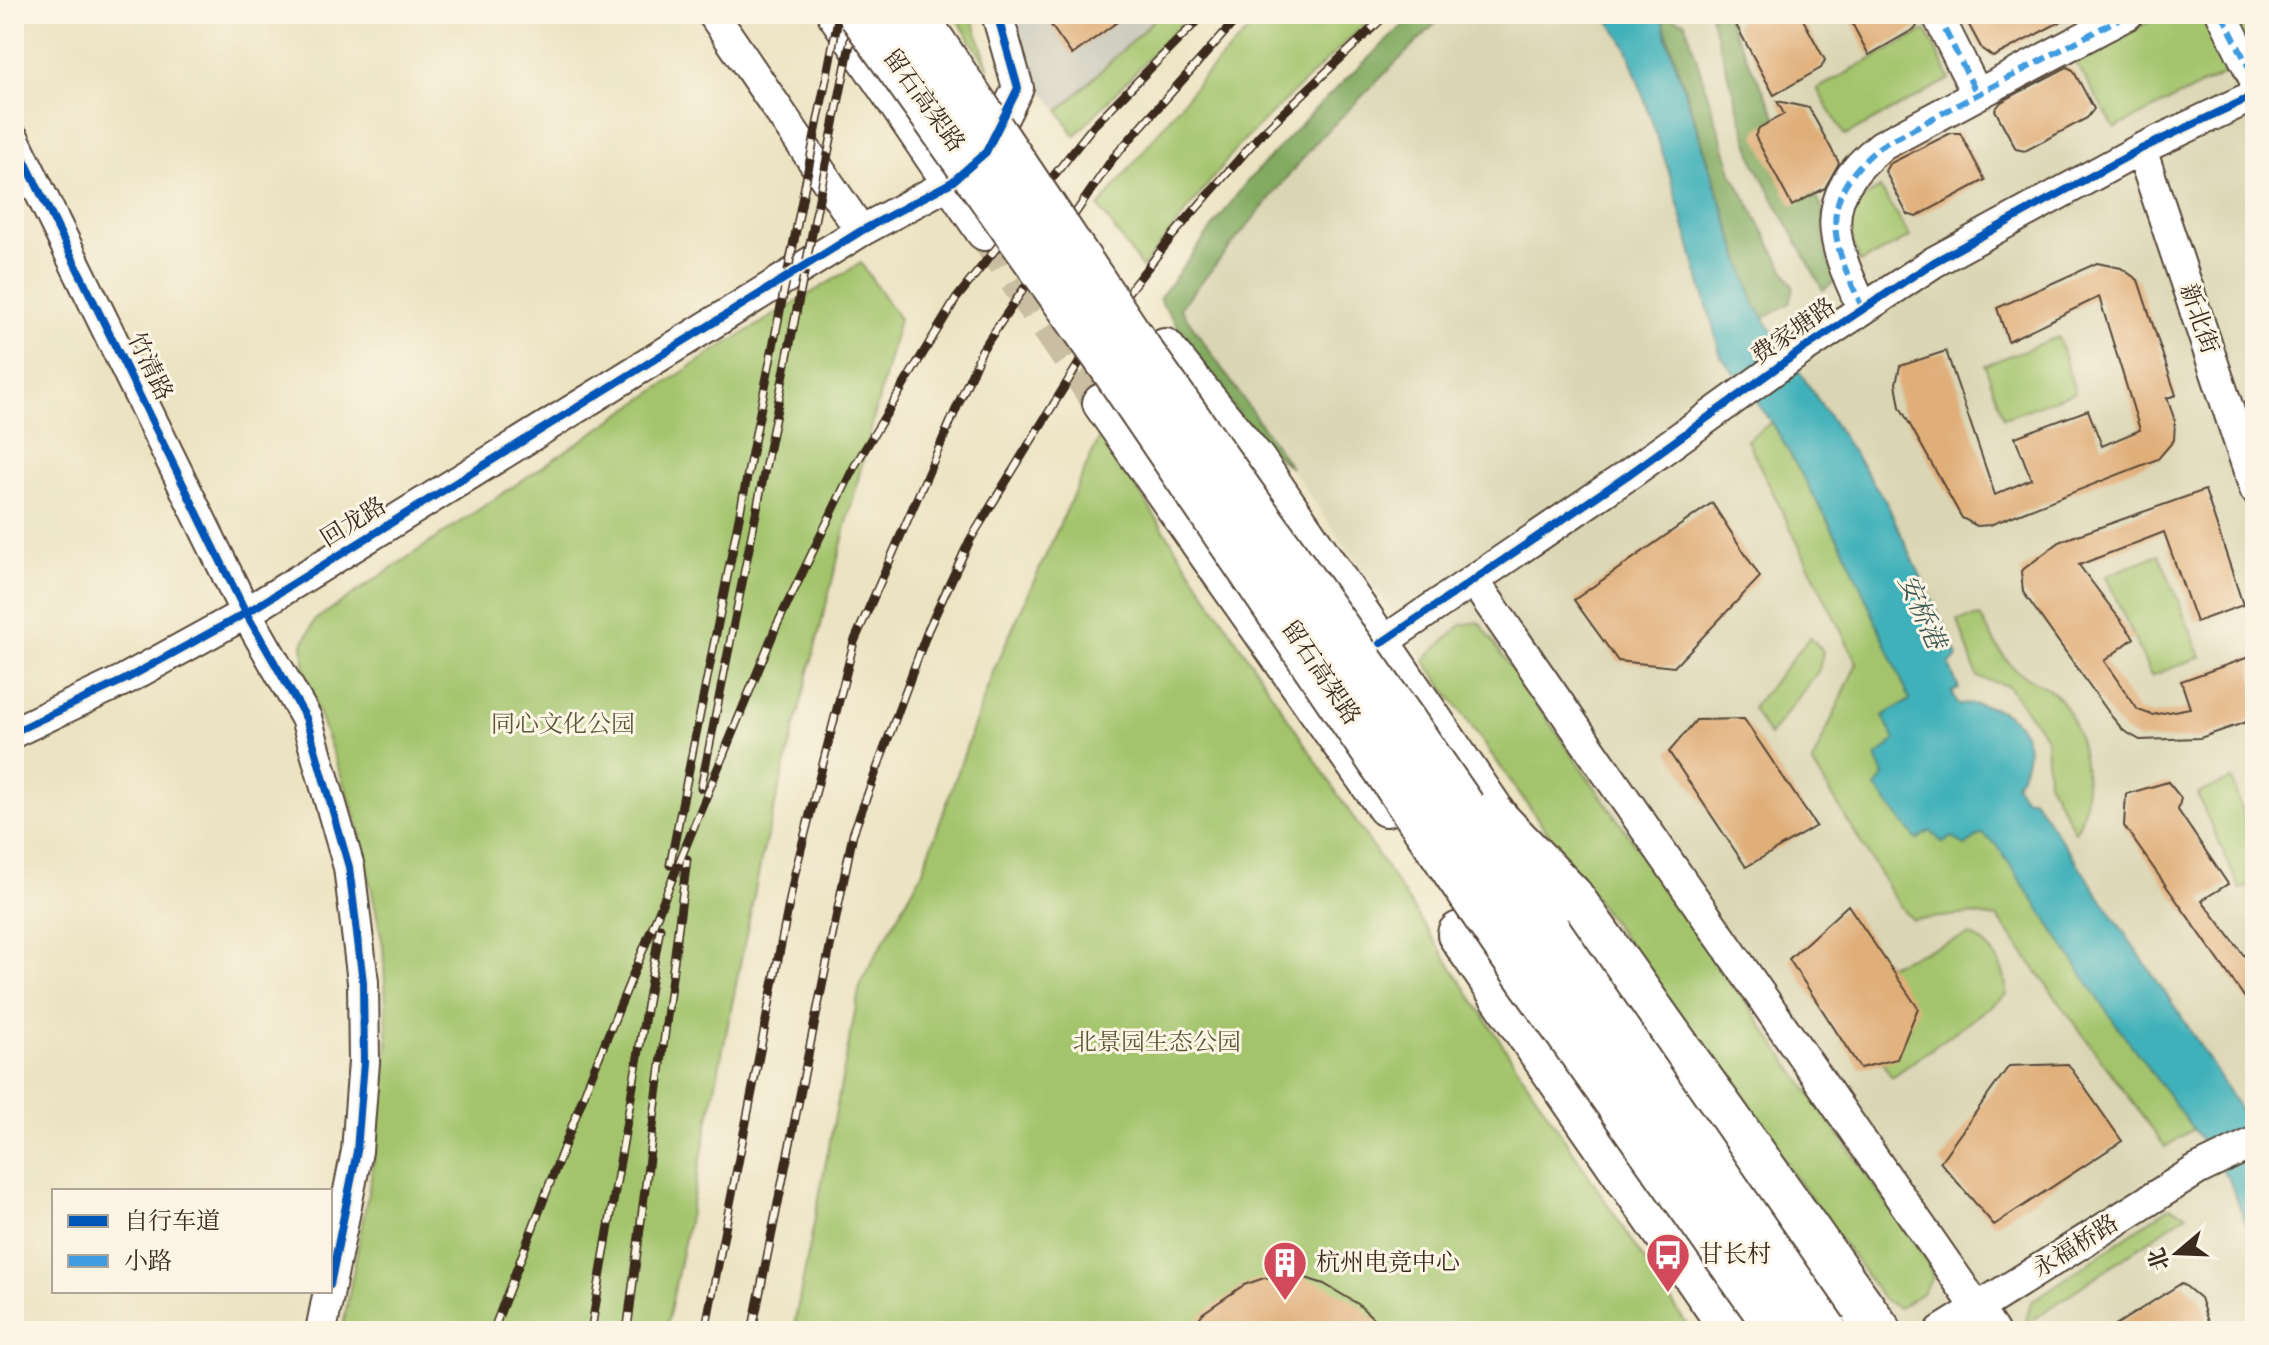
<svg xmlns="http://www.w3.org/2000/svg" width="2269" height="1345" viewBox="0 0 2269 1345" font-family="'IM FELL English','Noto Serif SC',serif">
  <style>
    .built { fill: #dad5b4 }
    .industrial { fill: #c5c5b8 }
    .green { fill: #a3c46c; stroke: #6f7745; stroke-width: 2 }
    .forest { fill: #82aa60; stroke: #5e6a3f; stroke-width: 2 }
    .water { fill: #41b1ba; stroke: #3e6e6c; stroke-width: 2 }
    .building { fill: #e0ae79 }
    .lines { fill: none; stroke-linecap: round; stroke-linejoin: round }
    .major-tunnel { stroke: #c9bea1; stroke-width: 38; stroke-dasharray: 38 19; stroke-linecap: butt }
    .minor-casing { stroke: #564637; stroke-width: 34 }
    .major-casing { stroke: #564637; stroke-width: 42 }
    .highway-casing { stroke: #564637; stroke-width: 48 }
    .minor { stroke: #fff; stroke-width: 30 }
    .major { stroke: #fff; stroke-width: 38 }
    .highway { stroke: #fff; stroke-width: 44 }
    .rail-casing { stroke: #3b2a1e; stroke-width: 9 }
    .rail { stroke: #fcf5e5; stroke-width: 6; stroke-dasharray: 18; stroke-linecap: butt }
    .highway-bridge-casing { stroke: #564637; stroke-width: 48; stroke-linecap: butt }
    .highway-bridge { stroke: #fff; stroke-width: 44 }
    .quiet { stroke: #3f9ce0; stroke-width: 6; stroke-dasharray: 12 6; stroke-linecap: butt }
    .cycleway-casing { stroke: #fcf5e5; stroke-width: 13 }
    .cycleway { stroke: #0057b8; stroke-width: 8 }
    .labels { text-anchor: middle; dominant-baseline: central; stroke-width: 6; stroke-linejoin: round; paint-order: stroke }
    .street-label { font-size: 24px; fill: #3b2a1e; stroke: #fcf5e5 }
    .park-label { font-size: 24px; fill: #5a5835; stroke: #fcf5e5 }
    .poi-label { font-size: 24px; fill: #3b2a1e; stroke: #fcf5e5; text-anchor: start }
    .water-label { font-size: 26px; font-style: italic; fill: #3d5955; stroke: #fcf5e5 }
  </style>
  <rect width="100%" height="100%" fill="#fcf5e5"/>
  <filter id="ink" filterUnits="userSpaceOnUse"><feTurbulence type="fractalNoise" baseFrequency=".0125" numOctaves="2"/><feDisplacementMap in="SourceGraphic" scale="16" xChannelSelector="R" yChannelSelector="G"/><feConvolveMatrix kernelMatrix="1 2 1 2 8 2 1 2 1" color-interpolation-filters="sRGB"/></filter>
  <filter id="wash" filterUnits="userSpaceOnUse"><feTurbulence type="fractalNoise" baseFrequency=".006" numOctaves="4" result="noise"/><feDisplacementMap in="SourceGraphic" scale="32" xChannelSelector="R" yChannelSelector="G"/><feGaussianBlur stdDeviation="1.8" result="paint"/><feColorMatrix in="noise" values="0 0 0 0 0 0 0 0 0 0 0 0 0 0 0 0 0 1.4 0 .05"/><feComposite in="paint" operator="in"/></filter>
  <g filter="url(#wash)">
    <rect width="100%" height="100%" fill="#ece3c2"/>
    <path class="built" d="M1445,14H2255V1331H1889L1180,308L1317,141Z"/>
    <path class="industrial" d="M1015,14H1160L1059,111L1031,76Z"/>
    <g class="green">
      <path d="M954,14H971L989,69Z"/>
      <path d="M1160,14H1190L1075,136L1059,111Z"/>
      <path d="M1265,14H1375L1239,145L1142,268L1099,207L1200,80Z"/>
      <path d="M2165,14H2255V59L2115,128L2074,60Z"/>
      <path d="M1926,30L1950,79L1845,136L1817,89Z"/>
      <path d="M1880,188L1910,237L1860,263C1848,224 1840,210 1880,188Z"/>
      <path d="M861,263L899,319L762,856L666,1331H342L371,1177L388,1046L383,945L357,820L305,676L303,644L315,620L711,353Z"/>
      <path d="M2058,337L2075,392L2004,418L1985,365Z"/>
      <path d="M1772,422L1847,555L1934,691L1895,740L1929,831L1982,833L1997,841L2193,1129L2165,1147L1998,918L1970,914L1912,920L1899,905L1812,763L1857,663L1747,440Z"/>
      <path d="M1101,434L1691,1331H793L861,981L922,873L994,669Z"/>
      <path d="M2159,554L2201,657L2151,676L2106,576Z"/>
      <path d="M1980,616C1990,633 1999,653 2013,667C2024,679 2043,683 2055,694C2083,721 2097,800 2075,832L2048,781L2046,737L2008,686L1977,677L1958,620Z"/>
      <path d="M1479,622L1927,1261L1933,1277L1922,1293L1899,1308L1883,1299L1424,660L1461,625Z"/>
      <path d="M1810,637L1823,651L1819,670L1769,736L1752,708Z"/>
      <path d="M2232,779L2255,857V885L2240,889L2197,794Z"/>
      <path d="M1969,935C1992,944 2008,971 2006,995L1892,1077L1836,993L1869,972Z"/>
      <path d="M2170,1207L2187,1214L2025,1325L2031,1302Z"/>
    </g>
    <g class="forest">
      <path d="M1415,14H1445L1317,141L1180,308L1291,468L1252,435L1159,299L1245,184L1319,105Z"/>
      <path d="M1710,14H1734L1727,18L1823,210C1823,236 1822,258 1838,279L1823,290L1755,164Z"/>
      <path d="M1661,15L1685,22L1733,175L1794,288L1790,303L1764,318L1755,305Z"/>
    </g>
    <path class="water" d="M1604,14H1662L1667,39L1755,305L1886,502L1958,656L1949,665L1959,689L1952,692L1958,705C2007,698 2050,737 2015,784L2024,798H2033L2187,1025L2255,1134V1247L2228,1177L2108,1013L1997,845L1982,834L1965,846L1953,837L1943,843L1930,831L1917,840L1876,788L1884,776L1876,757L1895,740L1883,716L1910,700L1847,555L1772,422L1721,356L1670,175L1626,46Z"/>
    <g id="blocks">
      <g class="building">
        <path d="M1043,14H1128L1072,55Z"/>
        <path d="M1746,14H1800L1825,60L1821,68L1774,95L1736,25Z"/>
        <path d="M1847,14H1919L1920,19L1916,28L1869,55Z"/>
        <path d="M1963,14H2075L1993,57L1982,49Z"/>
        <path d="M2067,67L2073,70L2094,109L2087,118L2025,151L2016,149L1995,110L2001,102Z"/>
        <path d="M1777,101L1809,108L1839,163L1825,188L1792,206L1755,136L1759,128L1784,114Z"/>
        <path d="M1951,133H1960L1985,180L1916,217L1907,214L1885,171L1889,164Z"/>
        <path d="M2097,263L2121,268L2138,280L2176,395L2167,398L2175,421L2174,440L2158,459L1990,525L1977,526L1962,518L1900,407L1896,383L1900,366L1946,351L1995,495L2031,479L2015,437L2088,410L2102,446L2140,430L2099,297L2008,341L1997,308Z"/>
        <path d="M2205,490L2243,605L2196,622L2164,532L2079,565L2134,638L2104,661L2138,710L2152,715L2190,708L2181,681L2252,656L2255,719L2200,738L2140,740L2124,731L2112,717L2023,592L2021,571L2061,541Z"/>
        <path d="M1712,503L1760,577L1674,667L1618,661L1574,600Z"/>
        <path d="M1744,719L1816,826L1746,867L1669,752L1696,720Z"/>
        <path d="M2168,782L2181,798L2178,810L2228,884L2202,900L2255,970V1012L2124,826L2126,794Z"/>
        <path d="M1848,905L1918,1008L1897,1059L1860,1068L1789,959Z"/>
        <path d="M2068,1064L2122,1141L1994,1225L1940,1162L2009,1066Z"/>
        <path d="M1296,1275L1324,1284L1358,1304L1387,1331H1190L1203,1313L1244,1285L1264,1278Z"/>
        <path d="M2182,1283L2200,1298L2211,1331H2106Z"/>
      </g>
    </g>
  </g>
  <g filter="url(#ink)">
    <use href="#blocks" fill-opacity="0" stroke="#564637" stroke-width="2"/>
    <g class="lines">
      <path class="major-tunnel" d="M985,231L1102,403"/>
      <g class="minor-casing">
        <g id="minor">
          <path d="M713,14L861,231"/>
          <path d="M1937,14L1977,94"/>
          <path d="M2222,14L2255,80"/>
          <path d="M14,139L246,613L306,718L349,867L363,982L364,1062L357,1151L330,1285"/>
          <path d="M2141,149L2255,489"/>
          <path d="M1863,309C1831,241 1815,199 1881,146L2128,14"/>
          <path d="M1474,581L1993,1331"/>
          <path d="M1381,643L1628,475L1800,351L1934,262L2141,149L2255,95"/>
          <path d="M14,732L126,679L246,613L861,231L952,182L986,152L1018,88L997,14"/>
          <path d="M321,1331L329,1291"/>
          <path d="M1941,1331L2197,1170L2255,1142"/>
        </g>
      </g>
      <g class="major-casing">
        <g id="major">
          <path d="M837,14L985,231"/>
          <path d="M1165,348L1256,460L1512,836"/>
          <path d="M1102,403L1386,807"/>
        </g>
      </g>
      <g class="highway-casing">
        <g id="highway">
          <path d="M1571,897L1879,1331"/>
          <path d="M1460,934L1734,1331"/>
        </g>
      </g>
      <use href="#minor" class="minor"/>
      <use href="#major" class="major"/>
      <use href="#highway" class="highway"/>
      <g class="rail-casing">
        <g id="rail">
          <path d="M701,788L856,14"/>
          <path d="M670,865L839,14"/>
          <path d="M493,1331L592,1074L776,627L854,467L956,299L1094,125L1204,14"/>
          <path d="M591,1331L660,928"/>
          <path d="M627,1331L687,859"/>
          <path d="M705,1331L795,873L854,642L982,350L1113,158L1241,14"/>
          <path d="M752,1331L853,834L928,630L970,540L1103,324L1174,234L1260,135L1387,14"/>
        </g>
      </g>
      <use href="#rail" class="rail"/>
      <g class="highway-bridge-casing">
        <g id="highway-bridge">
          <path d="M861,14L1111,365L1508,949L1780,1331"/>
          <path d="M914,14L1142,354L1403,721L1825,1331"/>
          <path d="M1492,815L1571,897"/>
        </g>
      </g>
      <use href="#highway-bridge" class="highway-bridge"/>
      <g class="quiet">
        <path d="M1937,14L1977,94"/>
        <path d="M2222,14L2255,80"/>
        <path d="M1863,309C1831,241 1815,199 1881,146L2128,14"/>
      </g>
      <g class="cycleway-casing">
        <g id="cycleway">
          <path d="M14,139L246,613L306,718L349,867L363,982L364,1062L357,1151L330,1285"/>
          <path d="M1381,643L1628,475L1800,351L1934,262L2141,149L2255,95"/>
          <path d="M14,732L126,679L246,613L861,231L952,182L986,152L1018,88L997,14"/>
        </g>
      </g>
      <use href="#cycleway" class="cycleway"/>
    </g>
  </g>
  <defs>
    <g id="bus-pin" transform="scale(2.3)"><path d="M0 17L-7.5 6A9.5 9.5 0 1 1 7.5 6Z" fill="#d1495b" stroke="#fcf5e5"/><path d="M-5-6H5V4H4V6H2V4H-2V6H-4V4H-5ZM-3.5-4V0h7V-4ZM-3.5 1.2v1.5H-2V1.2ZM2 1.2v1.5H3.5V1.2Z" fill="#fff"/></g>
    <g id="building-pin" transform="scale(2.3)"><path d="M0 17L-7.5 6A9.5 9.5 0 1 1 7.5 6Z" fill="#d1495b" stroke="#fcf5e5"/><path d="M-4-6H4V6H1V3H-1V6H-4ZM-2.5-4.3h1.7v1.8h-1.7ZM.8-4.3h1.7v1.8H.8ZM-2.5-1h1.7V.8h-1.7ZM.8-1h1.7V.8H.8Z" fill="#fff"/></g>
  </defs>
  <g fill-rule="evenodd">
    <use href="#bus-pin" x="1668" y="1255"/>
    <use href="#building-pin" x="1285" y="1263"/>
  </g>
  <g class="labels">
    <g class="street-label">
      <text transform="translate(923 101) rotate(54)">留石高架路</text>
      <text transform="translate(2198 319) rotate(71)">新北街</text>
      <text transform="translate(1794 332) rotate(-35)">费家塘路</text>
      <text transform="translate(149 367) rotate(64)">竹清路</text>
      <text transform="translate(354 523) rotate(-32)">回龙路</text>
      <text transform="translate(1320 673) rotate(56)">留石高架路</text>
      <text transform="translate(2076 1247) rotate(-32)">永福桥路</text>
    </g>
    <g class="park-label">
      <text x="563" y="725">同心文化公园</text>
      <text x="1157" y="1043">北景园生态公园</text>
    </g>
    <g class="poi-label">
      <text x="1699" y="1255">甘长村</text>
      <text x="1316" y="1263">杭州电竞中心</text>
    </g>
    <g class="water-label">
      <text transform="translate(1921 612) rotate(66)">安桥港</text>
    </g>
  </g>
  <rect width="2269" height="1345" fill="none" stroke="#fcf5e5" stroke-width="48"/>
  <rect x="52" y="1189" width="280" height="104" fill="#fcf5e5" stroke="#afa495" stroke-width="2"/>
  <rect x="68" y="1215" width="40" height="12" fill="#0057b8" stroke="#afa495" stroke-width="2"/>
  <text x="124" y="1229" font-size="24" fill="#3b2a1e">自行车道</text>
  <rect x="68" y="1255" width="40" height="12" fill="#3f9ce0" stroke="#afa495" stroke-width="2"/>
  <text x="124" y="1269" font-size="24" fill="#3b2a1e">小路</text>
  <g transform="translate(2177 1253) rotate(251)" stroke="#fcf5e5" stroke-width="6" paint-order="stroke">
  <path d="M0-6L14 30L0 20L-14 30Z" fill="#3b2a1e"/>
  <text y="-12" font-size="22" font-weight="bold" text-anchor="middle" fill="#3b2a1e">北</text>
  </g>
</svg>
